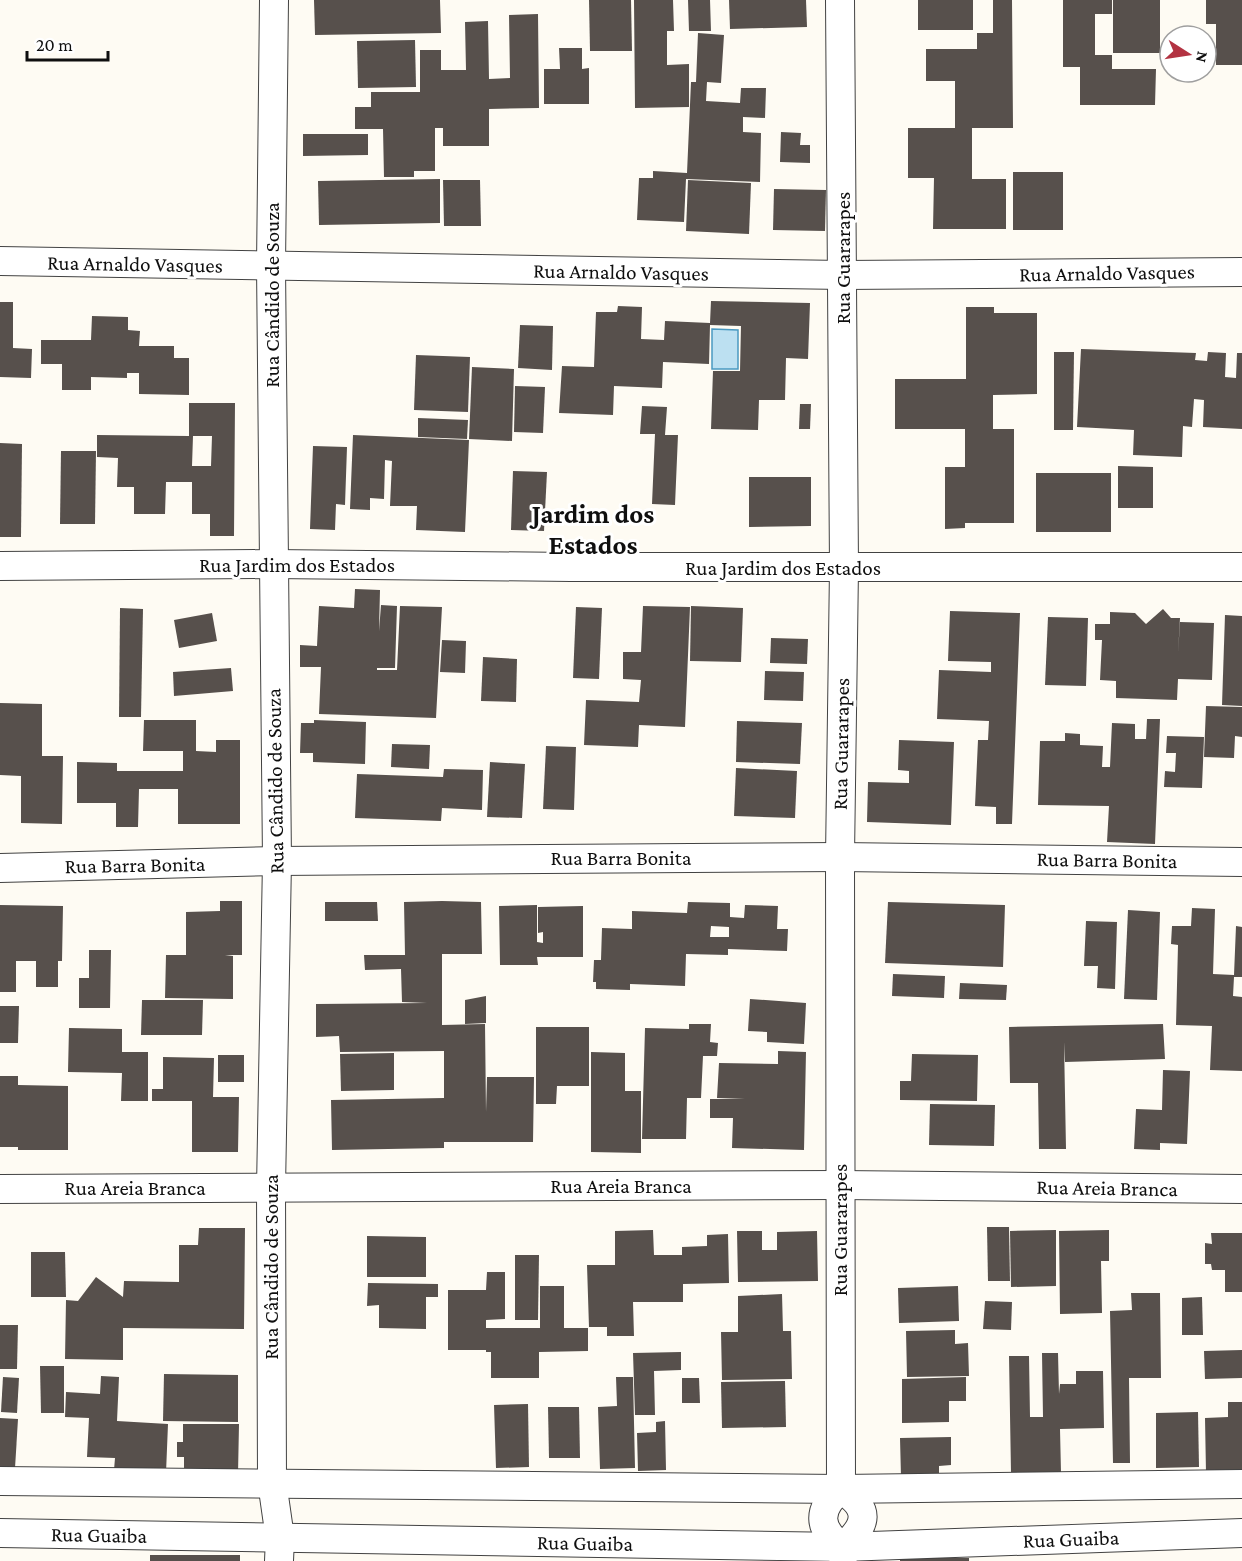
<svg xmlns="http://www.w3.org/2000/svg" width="1242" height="1561" viewBox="0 0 1242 1561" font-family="'Crimson Pro',serif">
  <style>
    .water { fill: #bce0f1; stroke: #4999c1; stroke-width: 1.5 }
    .building { fill: #57504c; fill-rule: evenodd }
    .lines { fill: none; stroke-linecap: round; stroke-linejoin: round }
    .minor-casing { stroke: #424242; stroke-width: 30 }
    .minor { stroke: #fff; stroke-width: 28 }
    .labels { text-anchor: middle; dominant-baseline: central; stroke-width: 6; stroke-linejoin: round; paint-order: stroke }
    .street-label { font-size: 21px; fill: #0f0f0f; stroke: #fff }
    .district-label { font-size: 27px; font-weight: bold; fill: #0f0f0f; stroke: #fff }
  </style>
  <rect width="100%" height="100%" fill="#fefbf3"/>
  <path class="water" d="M712,329L738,330V369H712Z"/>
  <g class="building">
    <path d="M314,0H440L441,33L315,35Z"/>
    <path d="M589,0H631L632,51H590Z"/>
    <path d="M634,0H673L674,31H667V65L689,64V107L635,108Z"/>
    <path d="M688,0H710L711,31H689Z"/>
    <path d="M729,0H806L807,27L730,29Z"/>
    <rect x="918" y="0" width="55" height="30"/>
    <path d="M993,0H1012L1013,128H972V179H1006V229H933L934,178H908V128H955V81H926V49H977V33H993Z"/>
    <path d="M1063,0H1112V14H1095V55H1112V69H1156L1155,105H1080V67H1063Z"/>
    <rect x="1113" y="0" width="47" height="53"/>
    <path d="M1206,0H1242V65H1216V24H1206Z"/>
    <path d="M538,14L539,108L489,109V146H443V128H435V171H414V177H384L383,129H355V107H371V92H420V50H441V70H466L465,22L488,21L489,79L510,78L509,15Z"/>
    <path d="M698,33L724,35L721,83L707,82L706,101L740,103L741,88H766L765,118L743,117V132L761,133L760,182L686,179L684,222L637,220L639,178H653V171L687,173L691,82H696Z"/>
    <path d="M415,40L416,87L358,88L357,41Z"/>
    <path d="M559,48H582V69L589,68V104H544V69H560Z"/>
    <path d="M781,132L801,133L800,145H810V163L780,162Z"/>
    <path d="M303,134H368V155L303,156Z"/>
    <rect x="1013" y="172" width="50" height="58"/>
    <path d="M440,179V223L319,225L318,181Z"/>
    <path d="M443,180H480L481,226H444Z"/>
    <path d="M688,180L751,183L749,234L686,231Z"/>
    <path d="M774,189L826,190L825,231L773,230Z"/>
    <path d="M711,301L810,303L808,359L786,358L785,400H759L758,430L711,429L713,371H740L741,326L710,325L709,364L663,362L662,388L614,386L613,415L559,413L562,366L594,367L596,312H617L618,306L642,307L641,339L664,340L665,321L710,323Z"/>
    <path d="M0,302H13V348L32,349L31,378L0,377Z"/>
    <path d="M966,307H994V313H1037V394L993,395V429H1014V523H965V528L945,529V467H965V429H895V379H966Z"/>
    <path d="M92,316L128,317V330L140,331L139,346H174V358H189V395L139,394V373H127V378L91,377V390H62V364H41V340H91Z"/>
    <path d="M520,325L553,326L552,370L518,368Z"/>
    <path d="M1081,349L1196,353L1195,360L1207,361L1208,352L1226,353L1225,377L1236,378L1237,353H1242V429L1203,427L1204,400L1194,399L1192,427L1183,426L1182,457L1133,455L1134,430L1077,427Z"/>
    <path d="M1054,352H1074L1073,430H1054Z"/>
    <path d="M416,355L470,357L468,412L414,410Z"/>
    <path d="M472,367L514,369L512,441L469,439Z"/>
    <path d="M515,386L545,387L543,433L514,432Z"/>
    <path d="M189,403H235L234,536H210V514H192V482H166L165,514H134V487H117L118,458L97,457V435L189,436ZM193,436H212L211,466H192Z"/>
    <path d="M800,404H811L810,429H799Z"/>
    <path d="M642,406L667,407L665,435H678L675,505L652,504L655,434H640Z"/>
    <path d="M418,418L468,420L467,439L418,437Z"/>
    <path d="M353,435L469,440L465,532L416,530L417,506H390L392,461L385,460L384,499L370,498V510L350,509Z"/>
    <path d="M0,443L22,444L21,537H0Z"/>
    <path d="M313,446L347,447L345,505L336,504L335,530L310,529Z"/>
    <path d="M61,451H96L95,524H60Z"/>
    <path d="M1118,466L1153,467V508H1118Z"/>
    <path d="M513,471L547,472L544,531L511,530Z"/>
    <rect x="1036" y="473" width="75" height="59"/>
    <path d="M749,477H811V526L749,527Z"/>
    <path d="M355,589L380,590L379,631L381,605L397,606L395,668H377V670H397L400,606L442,607L436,718L319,714L321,667H300V645L317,646L319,606L354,608Z"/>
    <path d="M643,606L690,607L685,727L639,725L638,747L584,745L586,700L639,702L641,680L623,679V652H641Z"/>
    <path d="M691,606L743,608L741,662L690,661Z"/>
    <path d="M576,607L602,608L599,679L573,678Z"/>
    <path d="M120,608L143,609L141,717H119Z"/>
    <path d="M1163,609L1171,618H1180L1178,654L1180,622L1214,623L1212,680L1178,679L1177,700L1116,698V681L1100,680L1102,640H1095V624H1110V612L1135,613L1146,624Z"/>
    <path d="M950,611L1020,613L1012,824H996V807L975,806L978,740H988L989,721L937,719L939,670L991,672V662L948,661Z"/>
    <path d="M212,613L217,641L179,648L174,620Z"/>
    <path d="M1225,615L1242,616V706L1222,705Z"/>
    <path d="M1048,617L1088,618L1086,686L1045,685Z"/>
    <path d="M771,638L808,639L807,664L770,663Z"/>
    <path d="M442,640L466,641L465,673L440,672Z"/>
    <path d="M483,657L517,659L516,702L481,701Z"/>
    <path d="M231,668L233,691L174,696L173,672Z"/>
    <path d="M765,671L804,672L803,701L764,700Z"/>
    <path d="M0,703L42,704V756H63L62,824L21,823V776L0,775Z"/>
    <path d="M1206,706L1242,707V737L1235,736L1234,758L1204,757Z"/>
    <path d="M1147,719H1160L1155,844L1107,842L1109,806L1038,805L1040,741H1065V733L1080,734V745L1103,746L1102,767H1110L1112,723L1135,724V739H1146Z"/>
    <path d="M144,720H196V751L216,752V740H240V824H178V789H139L138,827H116V803H77V762L117,763V771H183V751H143Z"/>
    <path d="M314,720L366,722L365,764L313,762V753H300L301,723H314Z"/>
    <path d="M737,721L802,723L800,764L736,762Z"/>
    <path d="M1167,736L1204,737L1202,788L1164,787L1165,771L1175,772L1176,753H1166Z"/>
    <path d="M899,740L954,742L951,825L867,822L868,782L909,783V771L898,770Z"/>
    <path d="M392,744L430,745L429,769L391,767Z"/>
    <path d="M546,746L576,747L574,810L543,809Z"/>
    <path d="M490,762L525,764L522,818L487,817Z"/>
    <path d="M736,768L797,771L795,818L734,816Z"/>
    <path d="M444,769L483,770L482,810L442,808L441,821L355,818L357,774L443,777Z"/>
    <path d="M220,901H242V955H225L233,956V999L165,998L166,955H186V912L220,911Z"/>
    <path d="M442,901L481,902L482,954H442V1025L485,1024L486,1112L487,1077H534L533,1142H444V1148L332,1150L331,1100L444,1098V1051L340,1052L339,1036L316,1037V1004L427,1003L402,1002L401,969L365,970L364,955H405L404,902Z"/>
    <path d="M325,902H377L378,921H325Z"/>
    <path d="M688,902L730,903V917L744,918L745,905L778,906L777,929H788L787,951L728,949V955L686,954L685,986L630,984V990L596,989V982H593L594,960H601L602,928L632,929V911L687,913ZM711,926L729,927V937H710Z"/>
    <path d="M888,902L1005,905L1003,967L885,963Z"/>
    <path d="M0,905L63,906L62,961H58V987H36V961H16V992H0Z"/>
    <path d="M537,905V942L543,943V932L538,933V907L583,906V957H537L538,965H500L499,906Z"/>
    <path d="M1192,908L1215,909L1213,974L1234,975L1236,926L1242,927V977H1234L1233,996L1242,997V1071L1210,1070L1212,1026L1176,1025L1178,945L1171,944L1172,926H1191Z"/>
    <path d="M1128,910L1160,912L1157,1000L1124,999Z"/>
    <path d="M1086,921L1117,922L1115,989L1097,988L1098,966H1084Z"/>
    <path d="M89,950H111L110,1008H79V978H89Z"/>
    <path d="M893,974L945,976L944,998L892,996Z"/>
    <path d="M960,983L1007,985L1006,1000L959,999Z"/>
    <path d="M486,996V1023L465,1024V1000Z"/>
    <path d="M750,999L806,1003L804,1044L767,1042V1032L748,1031Z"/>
    <path d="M142,1000H203L202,1035H141Z"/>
    <path d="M0,1006H19L18,1043H0Z"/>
    <path d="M689,1024H711L710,1042L718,1043L717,1056H703L701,1098H687L686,1139H642L645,1028L689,1029Z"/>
    <path d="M1163,1024L1165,1059L1065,1062L1064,1042L1066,1149H1039L1038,1083H1010L1009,1027Z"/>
    <path d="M536,1027H589V1086H557L556,1104H536Z"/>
    <path d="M69,1028L122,1029V1052H148V1101H121L122,1073L68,1072Z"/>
    <path d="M778,1051L806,1052L804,1150L732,1148L733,1118H710V1099H745L717,1098L719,1063L778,1064Z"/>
    <path d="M591,1052L625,1053V1091H641V1153L591,1152Z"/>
    <path d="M394,1053V1090L341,1091L340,1054Z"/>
    <path d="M912,1054L978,1055L977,1101L900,1100V1081H911Z"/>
    <rect x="218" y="1055" width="26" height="27"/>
    <path d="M163,1057L214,1058L213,1097H239L238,1152H192V1101H152V1089H163Z"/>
    <path d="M1163,1070L1190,1071L1187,1144L1160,1143V1150L1134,1149L1136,1109L1162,1110Z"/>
    <path d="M0,1076H18V1085L68,1086V1150H18V1147H0Z"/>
    <path d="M930,1104L995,1105L994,1146L929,1145Z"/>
    <path d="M987,1227H1009L1010,1281H988Z"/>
    <path d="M199,1228H245L244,1329L123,1328V1360L65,1359L66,1300L78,1301L96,1277L123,1297L124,1281L179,1282V1245H198Z"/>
    <path d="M653,1230L654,1255H682V1247L707,1246V1235L728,1234L729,1283L683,1284V1302H633L634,1336H607V1327H589L587,1265H615V1231Z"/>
    <path d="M1056,1230V1286L1011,1287L1010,1231Z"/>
    <path d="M1109,1230V1261H1101L1102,1313L1060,1314L1059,1231Z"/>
    <path d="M737,1231H762V1250H777V1232L817,1231L818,1281L738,1282Z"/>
    <path d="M1211,1233H1242V1292H1225V1270H1212L1211,1264H1205V1243L1212,1244Z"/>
    <path d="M367,1236L426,1237V1277H367Z"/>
    <path d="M31,1252H65L66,1297H31Z"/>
    <path d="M515,1255H539L538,1320H515Z"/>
    <path d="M487,1272H505V1319L486,1320V1328H540V1286H564V1328H588V1351L539,1352V1378H491V1352H486V1350H448V1290H486Z"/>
    <path d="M368,1283L438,1284V1297H426V1329L379,1328V1305L367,1306Z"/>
    <path d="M958,1286L959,1321L899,1323L898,1288Z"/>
    <path d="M1131,1293H1160L1161,1378H1129L1130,1463H1113L1110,1311L1132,1310Z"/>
    <path d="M782,1294L783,1331H791L792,1379L722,1380L721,1332H738V1296Z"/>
    <path d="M1202,1297L1203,1335H1182V1298Z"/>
    <path d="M985,1301L1012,1302L1011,1330L983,1329Z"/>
    <path d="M0,1325H18L17,1369H0Z"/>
    <path d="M955,1330V1344L968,1343L969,1376L907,1377L906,1331Z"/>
    <path d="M1242,1350V1378L1205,1379L1204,1351Z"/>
    <path d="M681,1352V1370L654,1371L655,1415H635L633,1353Z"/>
    <path d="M1042,1353H1058L1059,1394L1060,1384H1076V1371H1103L1104,1428L1060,1429L1061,1473H1011L1009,1356H1029L1030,1417H1043Z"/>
    <path d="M40,1366H64V1413H41Z"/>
    <path d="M164,1374L238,1375V1422L163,1421Z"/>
    <path d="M101,1376L119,1377L117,1421L168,1424L166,1473L114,1470L115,1458L87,1457L89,1418L65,1417L66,1392L100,1394Z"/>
    <path d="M3,1377L19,1378L17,1413L1,1412Z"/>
    <path d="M616,1377H633L635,1468L600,1469L598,1407L617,1406Z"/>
    <path d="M966,1377V1401H949V1422L902,1423V1379Z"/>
    <path d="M682,1378H699L700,1403H682Z"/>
    <path d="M785,1381L786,1427L722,1428L721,1382Z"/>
    <path d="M1228,1402H1242V1473H1206L1205,1418L1228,1417Z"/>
    <path d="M528,1404L529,1467L496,1468L494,1405Z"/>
    <path d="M548,1407H579L580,1458H549Z"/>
    <path d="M1198,1412L1199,1467L1156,1468V1413Z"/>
    <path d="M0,1418L18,1419L15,1468L0,1467Z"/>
    <path d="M665,1421L666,1470L638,1471L637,1433L656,1432V1422Z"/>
    <path d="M183,1424H239L238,1474L184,1473V1457H177V1442H183Z"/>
    <path d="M951,1437V1465L939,1466V1476L901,1477L900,1438Z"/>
    <rect x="150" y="1555" width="90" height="6"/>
    <rect x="900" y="1558" width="69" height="3"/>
  </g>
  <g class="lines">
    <g class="minor-casing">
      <g id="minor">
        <path d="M274,0L271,266L277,861L271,1188L272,1482L280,1538L279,1561"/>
        <path d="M840,0L844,568L840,857L841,1489"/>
        <path d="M0,261L843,275L1242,272"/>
        <path d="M0,566L273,564L571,567H1242"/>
        <path d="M0,868L277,861L840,857L1242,862"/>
        <path d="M0,1189L840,1185L1242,1189"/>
        <path d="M0,1481L841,1489L1242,1484"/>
        <path d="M841,1489C871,1509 868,1524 843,1547V1557"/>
        <path d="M841,1489C817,1509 817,1529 843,1547"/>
        <path d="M0,1533L843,1547L1242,1533"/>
      </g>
    </g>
    <use href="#minor" class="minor"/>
  </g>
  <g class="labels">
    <g class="street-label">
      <text transform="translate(843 258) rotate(-90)">Rua Guararapes</text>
      <text transform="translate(135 264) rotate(1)">Rua Arnaldo Vasques</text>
      <text transform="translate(621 272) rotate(1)">Rua Arnaldo Vasques</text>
      <text transform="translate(1107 273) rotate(-1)">Rua Arnaldo Vasques</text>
      <text transform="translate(272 295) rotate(-90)">Rua Cândido de Souza</text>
      <text x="297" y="565">Rua Jardim dos Estados</text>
      <text x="783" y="568">Rua Jardim dos Estados</text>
      <text transform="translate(841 744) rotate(-89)">Rua Guararapes</text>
      <text transform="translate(275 781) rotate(-91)">Rua Cândido de Souza</text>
      <text x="621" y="858">Rua Barra Bonita</text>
      <text transform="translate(1107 860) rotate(1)">Rua Barra Bonita</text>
      <text transform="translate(135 865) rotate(-1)">Rua Barra Bonita</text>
      <text x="621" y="1186">Rua Areia Branca</text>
      <text x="135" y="1188">Rua Areia Branca</text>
      <text transform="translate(1107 1188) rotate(1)">Rua Areia Branca</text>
      <text transform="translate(840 1230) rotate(-90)">Rua Guararapes</text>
      <text transform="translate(271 1267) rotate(-90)">Rua Cândido de Souza</text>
      <text transform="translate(99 1535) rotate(1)">Rua Guaiba</text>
      <text transform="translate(1071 1539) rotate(-2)">Rua Guaiba</text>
      <text transform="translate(585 1543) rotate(1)">Rua Guaiba</text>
    </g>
    <g class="district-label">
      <text x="593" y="514">Jardim dos<tspan x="593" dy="31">Estados</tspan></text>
    </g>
  </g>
  <g transform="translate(1188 54) rotate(102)"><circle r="28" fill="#ffffff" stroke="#9f9f9f" stroke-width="1.5"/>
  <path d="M0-4.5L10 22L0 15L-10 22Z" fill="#b33342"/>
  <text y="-9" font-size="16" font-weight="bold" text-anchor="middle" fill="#0f0f0f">N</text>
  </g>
  <path d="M27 51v9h81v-9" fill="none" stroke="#0f0f0f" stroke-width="3"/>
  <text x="36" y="51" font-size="18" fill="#0f0f0f" stroke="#ffffff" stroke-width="4.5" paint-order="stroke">20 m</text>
</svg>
